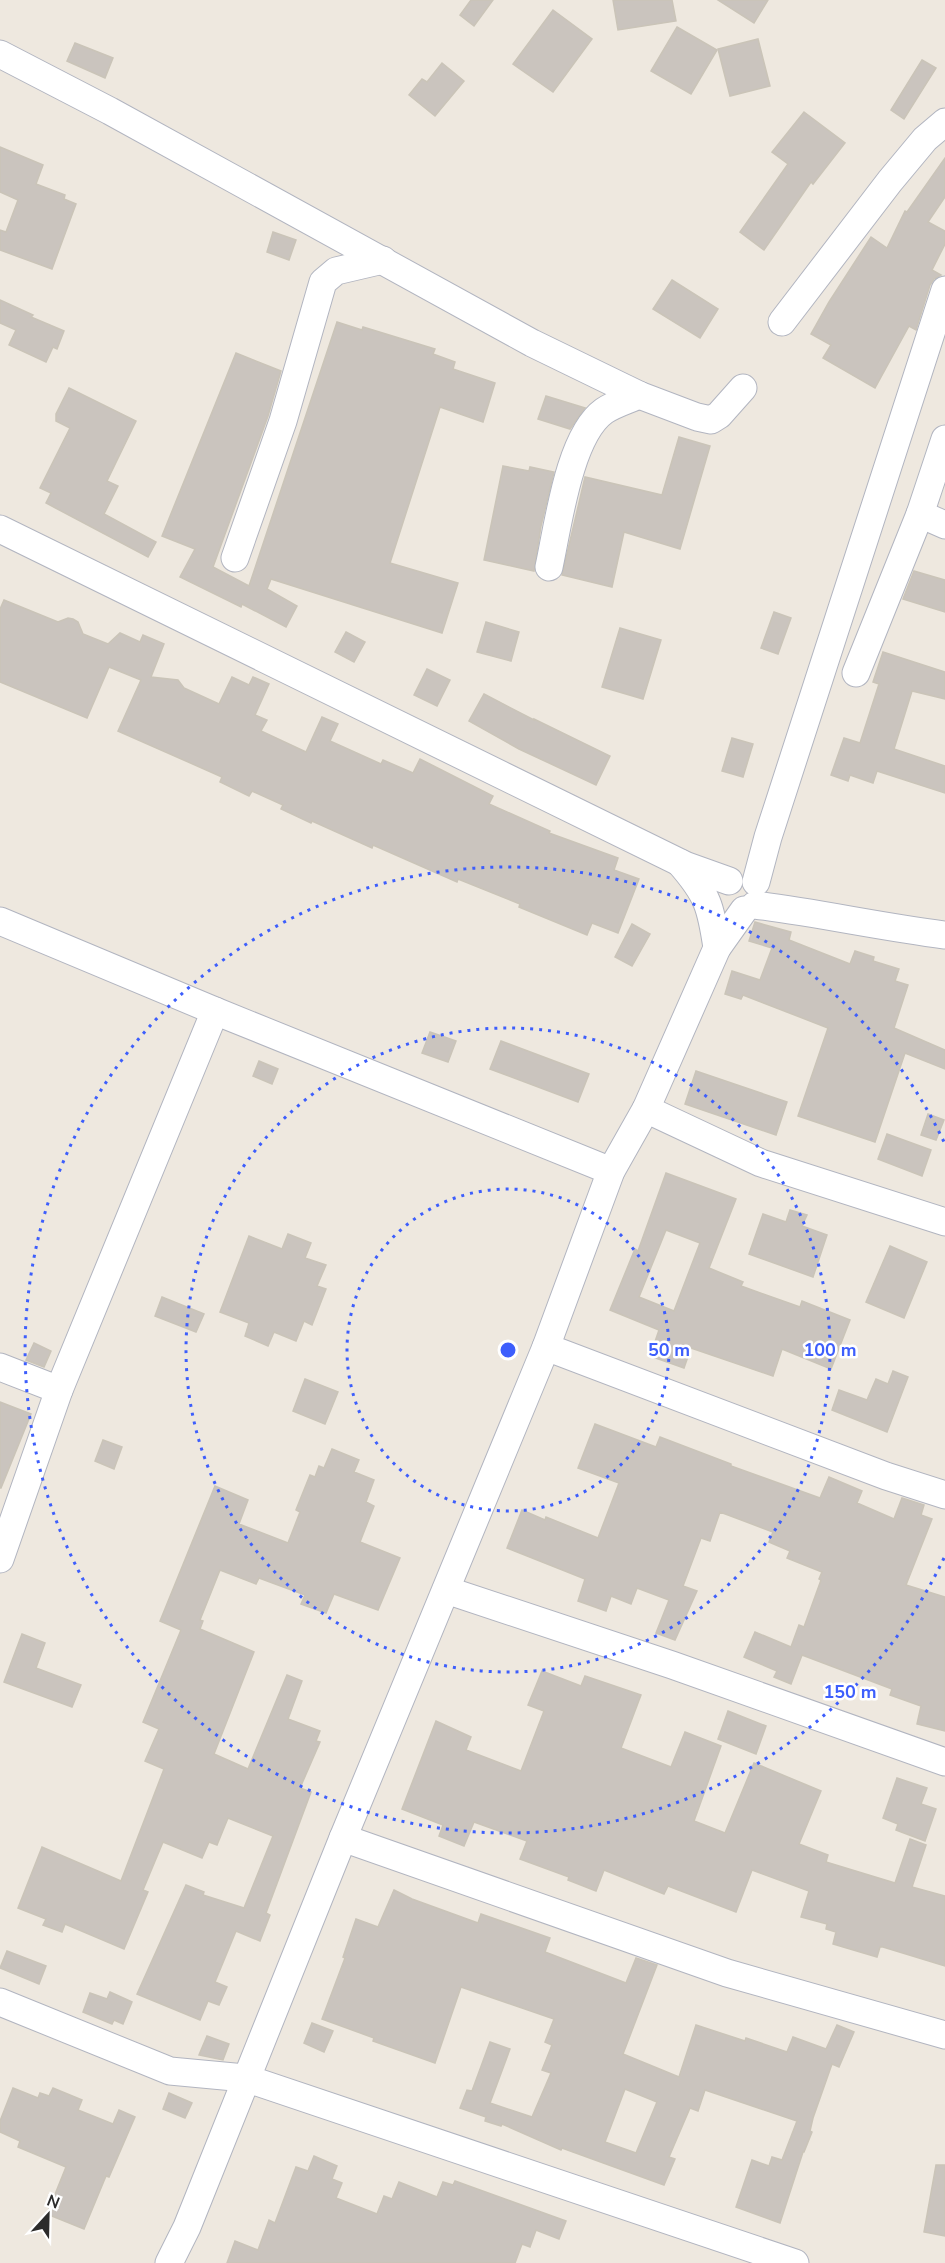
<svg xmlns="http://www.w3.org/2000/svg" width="945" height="2263" viewBox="0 0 945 2263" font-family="'Nunito Sans',sans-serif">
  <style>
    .building { fill: #cac4be; stroke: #cac4b8; stroke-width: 1.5; fill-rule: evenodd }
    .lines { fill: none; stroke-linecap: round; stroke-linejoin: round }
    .minor-casing { stroke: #b2b5c0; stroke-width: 29 }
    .minor { stroke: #fff; stroke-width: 27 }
    .ring { fill: none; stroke: #3d5efc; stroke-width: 3; stroke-dasharray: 3 6 }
    .centre { fill: #3d5efc; stroke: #fff; stroke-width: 3 }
    .ring-label { font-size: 18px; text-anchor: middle; font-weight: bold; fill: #3d5efc; stroke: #fff; stroke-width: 5; stroke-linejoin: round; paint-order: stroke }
  </style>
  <rect width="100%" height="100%" fill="#eee8df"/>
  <g class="building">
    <path d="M471,0H493L474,26L460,15Z"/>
    <path d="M613,0H672L676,21L618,30Z"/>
    <path d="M718,0H768L754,23Z"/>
    <path d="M553,10L592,39L553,92L513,64Z"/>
    <path d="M677,27L717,50L691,94L651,71Z"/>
    <path d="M758,39L770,86L730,96L718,49Z"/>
    <path d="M75,43L113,58L105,78L67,61Z"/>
    <path d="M922,60L936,68L904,119L891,110Z"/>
    <path d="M442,63L464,81L435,116L409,95L422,79L427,82Z"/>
    <path d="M804,112L845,143L813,184L811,182L764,250L740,232L788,164L772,152Z"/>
    <path d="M0,147L43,165L36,184L65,195L64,199L76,204L52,269L0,250V230L6,232L18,200L0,192Z"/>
    <path d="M945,158V197L928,222L945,231V244L932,270L941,275L934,279L930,285L916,330L909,326L875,388L823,358L831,345L811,334L829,302L871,237L887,248L905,211L907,212Z"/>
    <path d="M273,232L296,240L289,260L267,252Z"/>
    <path d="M672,280L718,309L700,338L653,309Z"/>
    <path d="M0,300L33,315L31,317L64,331L57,349L53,347L46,362L9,345L16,330L0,323Z"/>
    <path d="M337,322L362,330L363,327L435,349L433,354L455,362L453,369L495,383L483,422L440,407L390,563L458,583L442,633L271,579L267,589L297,606L286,627L242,604L241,607L180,577L195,549L162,536L236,353L281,371L268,416L213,567L249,586Z"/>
    <path d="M69,388L136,421L107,481L118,486L104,514L156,542L148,557L46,503L51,493L40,488L70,428L56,421V414Z"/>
    <path d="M546,396L585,408L570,429L538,419Z"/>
    <path d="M679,437L710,446L680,549L624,532L612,587L562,575L585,477L662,495Z"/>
    <path d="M503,466L529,471L530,467L554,472L541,526L534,571L484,560Z"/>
    <path d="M914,571L945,580V612L903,599Z"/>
    <path d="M4,600L58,622L68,618L73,619L78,622L83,634L108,644L120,633L140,642L143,635L164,644L151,677L178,680L184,688L219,704L232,677L249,685L253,677L269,684L255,715L267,720L261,731L306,752L322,717L338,724L330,741L381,764L383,760L413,773L420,759L493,796L489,804L550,831L549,833L618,858L614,870L639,879L618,933L592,923L587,935L519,907L520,904L458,879L457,882L373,845L372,848L312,821L311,823L281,809L283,805L252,791L249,796L220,782L222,777L118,731L141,680L109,667L87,718L0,682V609Z"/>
    <path d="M774,612L791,618L778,654L761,648Z"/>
    <path d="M486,622L519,632L511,661L477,652Z"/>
    <path d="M620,628L661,640L643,699L602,687Z"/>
    <path d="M346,632L365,642L354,662L335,652Z"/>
    <path d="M883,652L945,672V699L912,691L894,749L945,766V793L877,771L873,783L850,775L848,781L831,775L844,738L860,743L879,684L873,682Z"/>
    <path d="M427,669L450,680L437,706L414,695Z"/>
    <path d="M484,694L534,720V719L610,756L596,785L519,749L469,721Z"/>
    <path d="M732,738L753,744L743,777L722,771Z"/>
    <path d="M755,922L791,932L789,940L850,964L855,951L874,957L873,961L899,969L895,981L908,985L894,1028L945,1050V1069L905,1053L875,1142L798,1116L828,1028L743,995L741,999L725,994L732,971L760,980L772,948L749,941Z"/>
    <path d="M632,924L650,934L632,966L615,957Z"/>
    <path d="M430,1032L456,1041L448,1062L422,1053Z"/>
    <path d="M501,1041L589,1074L578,1102L490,1069Z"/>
    <path d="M259,1061L278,1069L272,1084L253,1076Z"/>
    <path d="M696,1071L787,1102L776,1135L685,1104Z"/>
    <path d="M928,1114L944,1120L936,1140L921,1135Z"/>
    <path d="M887,1134L931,1150L922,1176L878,1159Z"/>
    <path d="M666,1173L736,1199L709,1268L743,1282L741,1286L800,1307L802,1301L850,1320L831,1369L782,1349L773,1376L691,1348L684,1368L650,1356L659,1330L610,1310L635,1249L638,1251ZM666,1230L700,1243L674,1311L639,1297Z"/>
    <path d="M790,1210L807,1215L802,1226L827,1235L813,1277L749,1254L763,1214L786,1222Z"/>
    <path d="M288,1234L311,1243L305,1258L326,1265L317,1286L326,1289L312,1325L304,1321L296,1341L274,1332L268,1346L245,1336L249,1323L220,1312L249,1236L282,1249Z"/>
    <path d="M890,1246L927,1262L904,1318L866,1302Z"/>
    <path d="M162,1297L204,1314L196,1332L155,1316Z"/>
    <path d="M34,1343L51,1351L44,1367L26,1360Z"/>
    <path d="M893,1371L908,1377L887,1432L832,1410L839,1390L867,1400L876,1379L888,1384Z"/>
    <path d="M305,1379L338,1392L325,1424L293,1411Z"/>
    <path d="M0,1402L31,1414L1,1488H0Z"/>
    <path d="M595,1424L656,1447L660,1437L731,1464V1466L820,1498L829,1477L862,1491L857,1503L894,1519L902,1498L924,1505L921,1515L932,1519L906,1585L945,1597V1731L917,1724L921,1706L890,1695L892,1689L802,1655L791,1684L774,1677L777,1671L744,1657L755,1632L791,1647L799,1625L804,1627L821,1580L819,1579L822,1572L787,1558L790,1551L769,1542L773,1532L720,1512L710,1541L701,1538L683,1586L697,1591L675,1640L656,1633L669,1600L637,1588L631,1604L611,1596L606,1611L578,1601L585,1579L507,1548L522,1510L545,1520L546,1517L598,1538L619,1483L578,1468Z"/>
    <path d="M103,1440L122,1447L114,1469L95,1461Z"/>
    <path d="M332,1449L359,1460L354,1472L374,1480L366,1502L374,1506L360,1542L400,1558L378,1610L334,1594L326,1613L301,1604L305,1595L259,1578L256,1584L220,1570L200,1620L203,1621L200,1629L254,1652L214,1754L248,1769L287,1675L302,1681L288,1719L320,1731L316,1741L320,1742L300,1788L311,1792L266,1913L270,1915L260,1941L236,1931L215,1982L227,1987L219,2005L208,2001L200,2020L137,1994L186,1885L204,1892L203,1895L244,1908L273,1836L228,1818L217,1845L209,1842L202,1858L163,1842L143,1890L148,1892L124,1949L65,1924L62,1932L43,1925L46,1919L18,1908L42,1847L121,1881L164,1769L145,1761L159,1729L143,1722L181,1630L160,1621L215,1486L248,1500L239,1524L288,1543L300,1512L296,1510L310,1475L315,1477L319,1466L324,1468Z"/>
    <path d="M22,1634L45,1643L36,1668L81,1685L72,1707L4,1682Z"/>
    <path d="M542,1671L581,1686L585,1676L641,1695L621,1748L671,1767L685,1732L721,1746L694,1821L725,1833L754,1763L821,1791L799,1844L828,1855L826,1862L895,1883L910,1839L926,1845L912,1887L945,1896V1966L883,1947H880L877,1957L833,1944L836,1932L826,1929L827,1924L801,1917L809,1891L752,1870L736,1912L668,1886L664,1894L604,1870L596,1891L568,1880L569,1877L520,1859L527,1841L474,1822L464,1846L439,1836L443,1825L402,1809L436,1721L471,1737L466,1750L521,1771L544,1711L528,1705Z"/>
    <path d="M728,1711L766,1726L756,1754L718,1739Z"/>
    <path d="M897,1778L927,1788L921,1804L936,1809L925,1841L896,1830L898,1824L883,1818Z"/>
    <path d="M394,1890L412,1899L478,1923L481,1914L550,1938L545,1952L626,1983L636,1958L657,1965L623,2054L679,2077L696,2025L745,2041L746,2038L787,2052L793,2037L826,2049L837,2025L854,2032L839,2067L832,2064L813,2118L810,2131L812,2132L804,2152H803L780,2223L736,2207L752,2160L769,2166L772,2157L782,2160L797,2121L705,2090L698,2111L690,2108L669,2157L675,2159L664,2185L562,2148L561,2150L502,2124L501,2126L485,2121L486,2117L460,2108L467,2090L472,2091L490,2042L510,2049L490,2103L532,2117L551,2073L542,2070L552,2045L545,2042L554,2019L461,1987L435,2063L373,2041L374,2038L322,2019L345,1958L343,1957L356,1919L378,1927ZM625,2089L657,2102L636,2153L605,2142Z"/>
    <path d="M7,1951L46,1966L39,1984L0,1968Z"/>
    <path d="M110,1992L132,2002L123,2024L114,2020L112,2024L83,2012L90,1993L107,1999Z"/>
    <path d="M312,2023L333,2031L324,2052L304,2043Z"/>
    <path d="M207,2036L229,2044L223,2060L199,2055Z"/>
    <path d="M13,2088L38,2098L40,2093L49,2096L53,2088L82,2100L78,2110L113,2124L119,2110L135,2117L109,2177L106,2176L84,2229L47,2214L66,2167L18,2147L20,2141L0,2132V2121Z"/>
    <path d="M169,2093L192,2103L185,2118L163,2109Z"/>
    <path d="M314,2156L337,2166L332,2179L342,2183L336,2198L377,2214L384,2196L392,2199L399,2182L437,2197L443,2182L453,2185L455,2181L566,2221L559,2239L536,2230L530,2247L522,2244L515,2263H227L235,2241L258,2250L269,2220L275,2223L296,2167L308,2171Z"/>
    <path d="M936,2165H945V2236L924,2232Z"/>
  </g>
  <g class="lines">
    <g class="minor-casing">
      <g id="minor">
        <path d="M0,54L110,111L532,343L639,395L697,417L711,420L719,415L743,388"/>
        <path d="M782,322L890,181L925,139L945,122"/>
        <path d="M920,514L945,525"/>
        <path d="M0,529L687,866L729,881"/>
        <path d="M235,558L283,421L323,282L336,271L383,260"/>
        <path d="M549,567C558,526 569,436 604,411C614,404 628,400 639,395"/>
        <path d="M856,673L920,514L945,439"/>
        <path d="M680,863C708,895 711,907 717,948"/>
        <path d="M756,882L768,837L945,290"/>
        <path d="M755,905C819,913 881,927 945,935"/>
        <path d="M0,921L215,1011L611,1171"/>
        <path d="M646,1109L761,1163L945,1222"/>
        <path d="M546,1347L886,1476L945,1495"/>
        <path d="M0,1367L59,1390"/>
        <path d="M0,1559L59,1390L215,1011"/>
        <path d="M446,1590L672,1665L945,1762"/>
        <path d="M343,1838L727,1973L945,2035"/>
        <path d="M0,2002L170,2071L245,2078L795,2263"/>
        <path d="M169,2263L187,2227L343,1838L546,1347L611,1171L646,1109L717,948L744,910"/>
      </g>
    </g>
    <use href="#minor" class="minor"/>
  </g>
  <g class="ring">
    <circle cx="508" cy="1350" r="161"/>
    <circle cx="508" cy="1350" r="322"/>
    <path d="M944 1558A483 483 0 1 1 944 1142"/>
  </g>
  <circle cx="508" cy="1350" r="9" class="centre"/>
  <g class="ring-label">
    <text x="669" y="1356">50 m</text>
    <text x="830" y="1356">100 m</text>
    <text x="850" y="1698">150 m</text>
  </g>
  <g transform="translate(48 2215) rotate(22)" stroke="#ffffff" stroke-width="4.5" paint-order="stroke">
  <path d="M0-4.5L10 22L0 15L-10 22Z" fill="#2c2c2c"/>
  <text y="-9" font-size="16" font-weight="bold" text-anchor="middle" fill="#2c2c2c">N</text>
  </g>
</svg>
